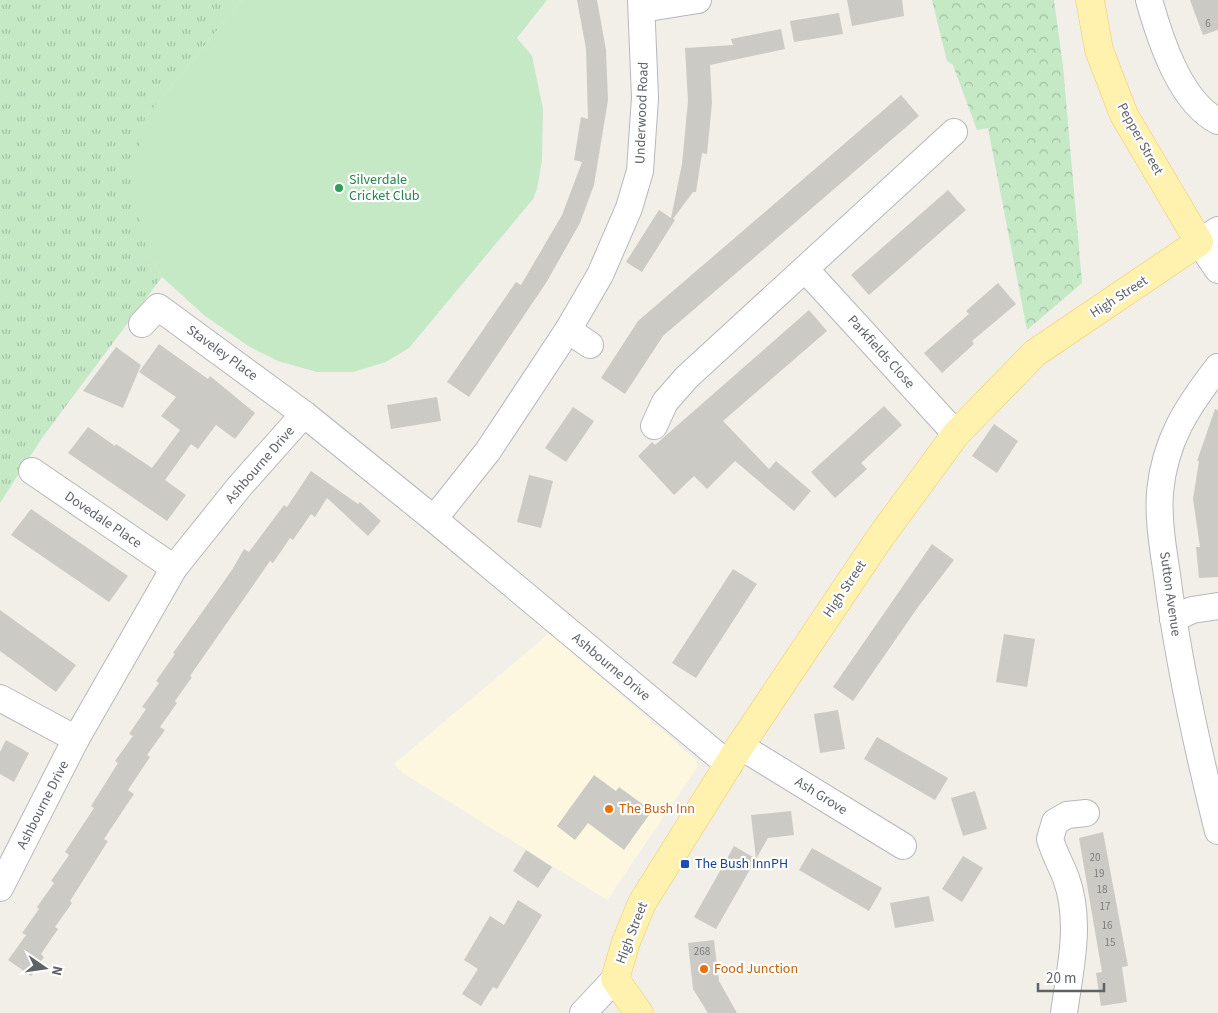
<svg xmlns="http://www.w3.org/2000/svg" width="1218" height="1013" viewBox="0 0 1218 1013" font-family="'Source Sans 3',sans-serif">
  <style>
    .commercial { fill: #fef7e0 }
    .grass { fill: url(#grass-tufts) }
    .forest { fill: url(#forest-crowns) }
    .pitch { fill: #c5e8c5 }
    .building { fill: #cccac5 }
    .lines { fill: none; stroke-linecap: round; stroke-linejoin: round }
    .minor-casing { stroke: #b5b8bc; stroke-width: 28 }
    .major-casing { stroke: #f2c960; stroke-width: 29 }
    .minor { stroke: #fff; stroke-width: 26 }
    .major { stroke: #fff2af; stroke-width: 28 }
    .leisure-dot { fill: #2e9e5b; stroke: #fff; stroke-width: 2 }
    .food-dot { fill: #e8710a; stroke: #fff; stroke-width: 2 }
    .transit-dot { fill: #1a4fb4; stroke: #fff; stroke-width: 2 }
    .labels { text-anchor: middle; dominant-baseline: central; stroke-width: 4.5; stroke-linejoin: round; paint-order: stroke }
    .number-label { font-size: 11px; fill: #7a7d7f }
    .street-label { font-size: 14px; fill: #5f6368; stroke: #fff }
    .leisure-label { font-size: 14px; fill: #27864d; stroke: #fff; text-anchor: start }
    .food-label { font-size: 14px; fill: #c56008; stroke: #fff; text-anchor: start }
    .transit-label { font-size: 14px; fill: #164399; stroke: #fff; text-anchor: start }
  </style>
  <defs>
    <pattern id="grass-tufts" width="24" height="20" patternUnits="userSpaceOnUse" patternTransform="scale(1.25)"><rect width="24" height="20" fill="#c5e8c5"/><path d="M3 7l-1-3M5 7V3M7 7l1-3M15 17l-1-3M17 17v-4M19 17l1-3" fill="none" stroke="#a3c0a4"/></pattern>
    <pattern id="forest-crowns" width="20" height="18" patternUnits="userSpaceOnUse" patternTransform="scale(1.25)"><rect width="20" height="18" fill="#c5e8c5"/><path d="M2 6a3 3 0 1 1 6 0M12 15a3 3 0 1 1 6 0" fill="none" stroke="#a3c0a4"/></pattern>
  </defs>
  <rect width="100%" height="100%" fill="#f1efe8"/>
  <path class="commercial" d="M548,632L696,760L697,768L607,900L403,773L394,764L545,637Z"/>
  <path class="grass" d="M0,0H242L145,118L143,227L148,253L162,277L42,438L0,503Z"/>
  <path class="forest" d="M932,0H1054L1063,66L1082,283L1027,330L988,128L977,130L953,65L947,61Z"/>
  <path class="pitch" d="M242,0H547L517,38L532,56L543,109L542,160L537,189L533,199L409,348L386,362L353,372H317L278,361L250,347L205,316L162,277L148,253L135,200L137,154L145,118Z"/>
  <g class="building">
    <path d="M577,0H597L606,50L608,100L594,185L580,223L546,283L469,397L447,382L516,282L521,285L562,215L582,162L574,160L581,117L588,119L586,49Z"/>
    <path d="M847,0H902L904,16L852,26Z"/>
    <path d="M1190,0H1218V30L1203,35Z"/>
    <path d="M839,13L843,34L794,42L790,21Z"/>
    <path d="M781,29L785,49L710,65L712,103L707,154L702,153L696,192H693L673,219L675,220L642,272L626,262L659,210L671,218L682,164L688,101L685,48L733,45L731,39Z"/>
    <path d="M901,95L919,116L663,336L625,394L601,378L638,321Z"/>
    <path d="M948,190L966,210L869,295L851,275Z"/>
    <path d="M998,283L1016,304L972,341L974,344L942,373L924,353L969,314L966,311Z"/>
    <path d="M809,310L827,331L723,421L769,469L776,461L811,491L794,511L735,461L707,489L694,476L674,495L638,456L652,442L655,445Z"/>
    <path d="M159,344L208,379L210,376L255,413L235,439L216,425L198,449L191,444L165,480L186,495L167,521L68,453L88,427L115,446L116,444L152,468L180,430L161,416L176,397L139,372Z"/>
    <path d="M116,347L141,365L123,408L83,391Z"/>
    <path d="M437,397L441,421L391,429L387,405Z"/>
    <path d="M884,406L902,425L861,463L867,469L835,498L811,472Z"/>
    <path d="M573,407L594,421L566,462L545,448Z"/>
    <path d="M1215,409L1218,410V577L1199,578L1196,547H1200L1193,499L1199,461H1197Z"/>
    <path d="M994,424L1018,441L997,473L972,456Z"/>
    <path d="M311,471L358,504L360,502L381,521L368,536L327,498L315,517L311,514L293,540L290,538L273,563L270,561L190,676L192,677L175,701L177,703L160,727L165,730L147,755L150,757L128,790L134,794L104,839L108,841L70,901L72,903L55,927L58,929L41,954L44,957L31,976L8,960L26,935L22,933L39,909L37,907L54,883L51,881L69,855L65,852L94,808L91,806L118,763L115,761L133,736L129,734L146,709L142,707L159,683L156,681L175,654L173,653L232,570L244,549L249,552L284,505L287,507Z"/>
    <path d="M529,475L553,481L541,528L517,522Z"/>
    <path d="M31,509L128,576L109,602L11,535Z"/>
    <path d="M932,544L954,560L918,607L853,701L833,687Z"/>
    <path d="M733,569L757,584L696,678L672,663Z"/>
    <path d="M0,610L76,665L56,692L0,651Z"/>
    <path d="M1004,634L1035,639L1027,687L996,682Z"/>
    <path d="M838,710L845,749L820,753L814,714Z"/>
    <path d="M877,737L948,778L935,800L864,759Z"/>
    <path d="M6,740L29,753L14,782L0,774V752Z"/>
    <path d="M594,775L616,791L619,787L652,811L624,850L588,823L575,840L557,826Z"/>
    <path d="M975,791L987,829L963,836L951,798Z"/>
    <path d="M791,811L794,835L768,838L756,859L751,815Z"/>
    <path d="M1103,832L1128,966L1122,967L1127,1002L1101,1006L1096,973L1102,972L1079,838Z"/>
    <path d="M734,846L756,859L716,929L694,917Z"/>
    <path d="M812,848L882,888L869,911L799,870Z"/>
    <path d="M526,850L552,867L538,888L513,871Z"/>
    <path d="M963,856L983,868L962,902L942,889Z"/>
    <path d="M929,896L934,921L895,928L890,903Z"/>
    <path d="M518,900L542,915L497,989L493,987L481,1006L462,994L478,969L464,960L490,916L504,925Z"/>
    <path d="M714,940L719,981L737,1013H708L693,989L688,943Z"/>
  </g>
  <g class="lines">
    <g class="minor-casing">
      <g id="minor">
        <path d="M1149,0C1160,39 1180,102 1218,121"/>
        <path d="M642,9L698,0"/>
        <path d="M1218,230L1199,242L1218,270"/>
        <path d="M806,270L956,434"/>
        <path d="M142,324L158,307L304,414"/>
        <path d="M568,330L590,345"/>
        <path d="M1218,367C1187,407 1165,440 1160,492C1158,520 1163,548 1167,575C1178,661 1197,747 1218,831"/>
        <path d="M654,426L665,402L687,377L954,132"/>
        <path d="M32,471L174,568"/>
        <path d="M434,519L488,451L568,330L600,275L629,208L640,171L645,98L641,0"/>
        <path d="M1173,619L1192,610L1218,606"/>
        <path d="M0,698L76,739"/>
        <path d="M740,746L903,846"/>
        <path d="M0,888L76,739L174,568L239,487L304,414L434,519L729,765"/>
        <path d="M583,1013L615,979"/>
        <path d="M1064,1013C1070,969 1082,922 1066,878C1061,865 1054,853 1050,839L1055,822L1067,815L1086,813"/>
      </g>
    </g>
    <g class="major-casing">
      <path id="major" d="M639,1013L615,979L626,942L642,903L740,746L879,539L956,434L1035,353L1199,242L1124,115L1099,50L1090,0"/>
    </g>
    <use href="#minor" class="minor"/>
    <use href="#major" class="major"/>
  </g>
  <circle class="leisure-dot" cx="339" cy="188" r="5"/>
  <g class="food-dot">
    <circle cx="609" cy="809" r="5"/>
    <circle cx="704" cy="969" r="5"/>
  </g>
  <rect class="transit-dot" x="680" y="859" width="10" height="10" rx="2.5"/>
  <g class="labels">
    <g class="number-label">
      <text x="1208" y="23">6</text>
      <text x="1095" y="857">20</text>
      <text x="1099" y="873">19</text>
      <text x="1102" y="889">18</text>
      <text x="1105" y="906">17</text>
      <text x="1107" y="925">16</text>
      <text x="1110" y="942">15</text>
      <text x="702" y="951">268</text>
    </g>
    <g class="street-label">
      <text transform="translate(642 113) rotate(-88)">Underwood Road</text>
      <text transform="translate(1140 139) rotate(61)">Pepper Street</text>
      <text transform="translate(1119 297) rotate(-33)">High Street</text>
      <text transform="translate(881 352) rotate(48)">Parkfields Close</text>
      <text transform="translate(222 353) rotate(36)">Staveley Place</text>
      <text transform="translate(260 465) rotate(-49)">Ashbourne Drive</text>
      <text transform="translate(103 520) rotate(34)">Dovedale Place</text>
      <text transform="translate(845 589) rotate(-56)">High Street</text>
      <text transform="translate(1170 594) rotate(82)">Sutton Avenue</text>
      <text transform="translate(611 667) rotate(40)">Ashbourne Drive</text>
      <text transform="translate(821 796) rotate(32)">Ash Grove</text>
      <text transform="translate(43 805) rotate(-63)">Ashbourne Drive</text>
      <text transform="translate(632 933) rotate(-69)">High Street</text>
    </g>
    <g class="leisure-label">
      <text x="349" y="180">Silverdale<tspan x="349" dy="16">Cricket Club</tspan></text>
    </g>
    <g class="food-label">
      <text x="619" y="809">The Bush Inn</text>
      <text x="714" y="969">Food Junction</text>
    </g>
    <g class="transit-label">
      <text x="695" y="864">The Bush InnPH</text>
    </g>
  </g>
  <g transform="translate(45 968) rotate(103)" stroke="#ffffff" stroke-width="4" paint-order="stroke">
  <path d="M0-4L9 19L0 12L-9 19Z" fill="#5f6368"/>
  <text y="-8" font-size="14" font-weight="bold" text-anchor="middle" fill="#5f6368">N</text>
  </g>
  <path d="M1038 983v8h66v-8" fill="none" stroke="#5f6368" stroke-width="2.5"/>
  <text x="1046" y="983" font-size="15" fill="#5f6368" stroke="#ffffff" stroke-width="4" paint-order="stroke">20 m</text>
</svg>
